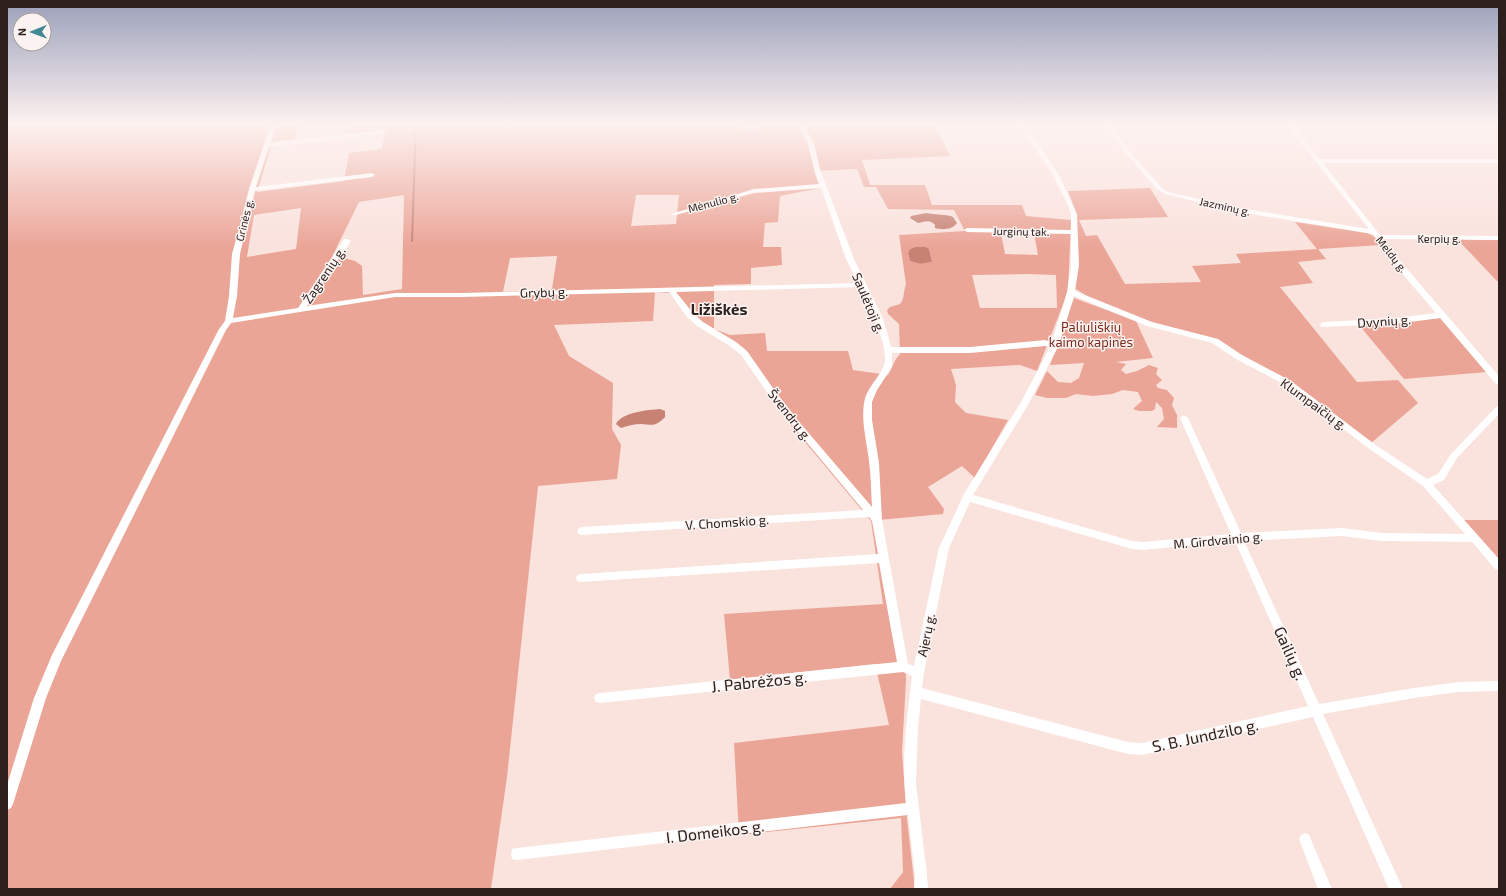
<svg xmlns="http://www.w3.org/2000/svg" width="1506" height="896" viewBox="0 0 1506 896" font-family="'Exo 2',sans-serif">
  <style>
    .green { fill: #eba597; fill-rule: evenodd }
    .water { fill: #c78274 }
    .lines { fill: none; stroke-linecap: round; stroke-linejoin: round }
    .stream { stroke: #c78274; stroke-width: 2 }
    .street { fill: #fff; fill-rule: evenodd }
    .labels { text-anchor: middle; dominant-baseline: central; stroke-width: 3; stroke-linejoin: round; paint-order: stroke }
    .far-street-label { font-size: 11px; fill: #2e201d; stroke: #fbf3f1 }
    .street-label { font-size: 13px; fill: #2e201d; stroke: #fbf3f1 }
    .park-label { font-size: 13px; fill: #7c291b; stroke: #fbf3f1 }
    .quarter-label { font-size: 15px; font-weight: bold; fill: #2e201d; stroke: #fbf3f1 }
    .near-street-label { font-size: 16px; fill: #2e201d; stroke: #fbf3f1 }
  </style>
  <rect width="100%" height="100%" fill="#fae2dd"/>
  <g class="green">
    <path d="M7,123H300L295,139L273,141L257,192L344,181L349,153L382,149L385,130L349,133L351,123H740L741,130H759V123H934L950,156L862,160L870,185H925L932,205H1022L1026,216L1071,220L1068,292L1037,371L1020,365L951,369L956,385L955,402L966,413L1008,420L975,478L962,466L928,487L944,509L943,514L879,520L905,656L906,680L902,752L907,819L915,889H890L903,872L901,818L739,835L734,743L889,725L875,664L730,680L724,614L883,604L871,521L790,424L739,351L690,319L670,293L655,292L653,321L554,325L569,356L613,383L612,429L621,445L617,479L538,486L507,777L491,889H7ZM857,169L864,187H876L888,209L954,210L965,231L899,235L906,284C903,292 905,298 900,304L890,307L887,310L888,314L899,324L900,354L896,359L888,375L853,370L848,351H767L765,333L730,335L714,329V285L751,284V268L782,265L781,247H763L765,223L778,222L780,196L820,188L814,171ZM404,195L402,289L363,295L362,266L355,261L333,255L359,202ZM636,195H679L676,224L631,226ZM301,208L296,249L247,257L254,215ZM1001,233H1034L1038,255L1005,254ZM915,247H926L929,249L932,262L920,264L910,261L908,253L910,249ZM557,256L552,289L503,292L510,258ZM1027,274L1056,275L1057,308H980L972,275Z"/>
    <path d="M1150,188L1168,217L1079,220L1086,236L1097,235L1125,284L1201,282L1192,266L1241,263L1236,254L1317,249L1295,222L1367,233L1375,237L1380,245L1318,249L1326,259L1298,262L1313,283L1280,287L1357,382L1398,380L1418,403L1370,444L1310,396L1213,338L1152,323L1095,301L1074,288L1076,213L1068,191Z"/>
    <path d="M1457,239L1499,240V281H1497Z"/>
    <path d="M1074,298L1136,321L1153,358L1116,362L1126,364L1121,370L1126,374L1137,371L1149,365L1158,368L1156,374L1162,380L1156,385L1158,388L1167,390L1174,398L1172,405L1177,415V428L1157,427L1164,419L1162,408L1156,402L1155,409L1152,411H1139L1133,409L1142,401L1138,392L1123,390L1112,394L1093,396L1076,394L1066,398H1047L1035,395L1047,371L1058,382L1071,383L1079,378L1084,363L1050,365Z"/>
    <path d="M1442,318L1487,372L1404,379L1359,325Z"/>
    <path d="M1463,520H1499V561Z"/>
  </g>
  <g class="water">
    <path d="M926,213C934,215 948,214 953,217L957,223C952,230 942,230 935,228V225C930,219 925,222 918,223L910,218L911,216Z"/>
    <path d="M915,247H926L929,249L932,262L920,264L910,261L908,253L910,249Z"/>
    <path d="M660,409L665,411V417C655,427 653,425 641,424C634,424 627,426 621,428L616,424C622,412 648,410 660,409Z"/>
  </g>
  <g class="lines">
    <path class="stream" d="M412,241L416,123"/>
    <g class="street">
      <path d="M271,123H277L271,143L383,130L386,132L383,134L269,147L256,187L372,173L375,175L372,177L255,191L240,254L237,296L233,318L298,308L344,239H347L351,241L307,306L395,293H461L858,283L846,259L821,188L754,193L676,215H672L671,214L754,189L819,184L814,169L808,144L797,123H803L814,144L820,169L854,259L884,321L891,347H970L1045,340L1052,342L1067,292L1071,265V234L967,232L964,230L967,228L1071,230V214L1068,205L1053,175L1018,123H1024L1059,175L1077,214L1079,265L1075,291L1152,322L1218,339L1242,355L1291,381L1377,446L1427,479L1438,474L1451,454L1496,407L1499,406V414L1457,458L1444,480L1433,485L1499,559V570L1495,569L1472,542L1382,541L1342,536L1244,541L1319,704L1414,688L1459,682L1499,681V691L1459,692L1414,698L1323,714L1403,889H1389L1313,717L1142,755L1128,754L921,699L918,727L916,783L927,875L928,889H914L915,875L908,815L517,860L512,859L511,854L512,849L517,848L906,803C901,760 907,717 912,676L903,672L600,703L596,702L594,698L596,694L600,693L897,662L879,563L581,582L577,581L576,578L577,575L581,574L878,554L872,521L869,517L582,535L579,534L577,531L579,528L582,527L863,510L794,427L769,395L741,355L730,346L697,326L687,317L669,292L461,297H395L231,323L226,330L61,661L46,698L13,804L11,808L7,810V785L34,698L52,655L219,329L225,321L229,296L232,254L239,229L249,189ZM860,287C868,304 892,351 883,368C877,380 866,389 864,403C861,422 867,442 869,461C871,476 871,492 872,507L800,423L775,391L747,351L736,342L703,322L693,313L676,292ZM1074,296L1147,326L1212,343L1236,359L1285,385L1371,450L1423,486L1465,534L1382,533L1342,528L1241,533L1188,418L1184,415L1180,418L1231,534L1143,542L1132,541L973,495L1028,405L1059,345ZM1045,346L1050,347L1021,402L964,494L939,548L914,666L908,664L882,520L879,463L872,420V402L877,390L892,367V353H970ZM970,502L1132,549L1143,550L1235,541L1308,706L1142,743L1128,742L922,688L924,673L949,548Z"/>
      <path d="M1104,123H1110L1127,148L1161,187L1168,192L1239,208L1369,229L1285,123H1291L1320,159H1499V163H1323L1380,235L1499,236V240L1383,239L1390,249L1499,376V385L1496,384L1440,318L1395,324L1321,327L1320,325L1321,323L1324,322L1395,318L1436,313L1384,252L1373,234L1239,212L1164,194L1157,189L1123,150Z"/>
      <path d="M1305,833L1309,835L1332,889H1318L1299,839L1301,835Z"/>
    </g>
  </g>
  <linearGradient id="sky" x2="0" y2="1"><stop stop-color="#9ba0ba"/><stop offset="0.5" stop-color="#fdf2f0"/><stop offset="1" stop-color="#fdf2f0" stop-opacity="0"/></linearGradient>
  <rect width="1506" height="248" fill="url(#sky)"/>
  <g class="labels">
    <g class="far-street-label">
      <text transform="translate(713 202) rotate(-15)">Mėnulio g.</text>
      <text transform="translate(1225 206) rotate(12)">Jazminų g.</text>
      <text transform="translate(244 220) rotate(-76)">Grinės g.</text>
      <text transform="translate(1021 231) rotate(1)">Jurginų tak.</text>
      <text x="1439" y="238">Kerpių g.</text>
      <text transform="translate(1392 254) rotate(52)">Meldų g.</text>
    </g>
    <g class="street-label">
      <text transform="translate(324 275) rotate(-56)">Žagrenių g.</text>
      <text transform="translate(544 292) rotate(-2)">Grybų g.</text>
      <text transform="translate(869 303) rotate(67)">Saulėtoji g.</text>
      <text transform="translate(1384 321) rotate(-4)">Dvynių g.</text>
      <text transform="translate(1314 404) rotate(36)">Klumpaičių g.</text>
      <text transform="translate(790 415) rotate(52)">Švendrų g.</text>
      <text transform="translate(727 522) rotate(-4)">V. Chomskio g.</text>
      <text transform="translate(1218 540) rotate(-5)">M. Girdvainio g.</text>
      <text transform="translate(926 635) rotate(-78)">Ajerų g.</text>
    </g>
    <g class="park-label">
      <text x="1091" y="327">Paliuliškių<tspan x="1091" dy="15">kaimo kapinės</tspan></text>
    </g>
    <g class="quarter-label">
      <text x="719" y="309">Ližiškės</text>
    </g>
    <g class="near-street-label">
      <text transform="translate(1291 653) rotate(66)">Gailių g.</text>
      <text transform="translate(759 681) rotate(-6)">J. Pabrėžos g.</text>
      <text transform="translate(1205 735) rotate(-12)">S. B. Jundzilo g.</text>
      <text transform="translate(715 831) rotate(-7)">I. Domeikos g.</text>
    </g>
  </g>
  <rect width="1506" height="896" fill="none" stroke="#2e201d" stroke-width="16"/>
  <g transform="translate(32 32) rotate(269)"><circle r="19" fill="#fbf3f1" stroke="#a99f9c"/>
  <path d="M0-3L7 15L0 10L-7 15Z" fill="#438895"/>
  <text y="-6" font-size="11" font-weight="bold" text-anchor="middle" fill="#2e201d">N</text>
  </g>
</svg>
